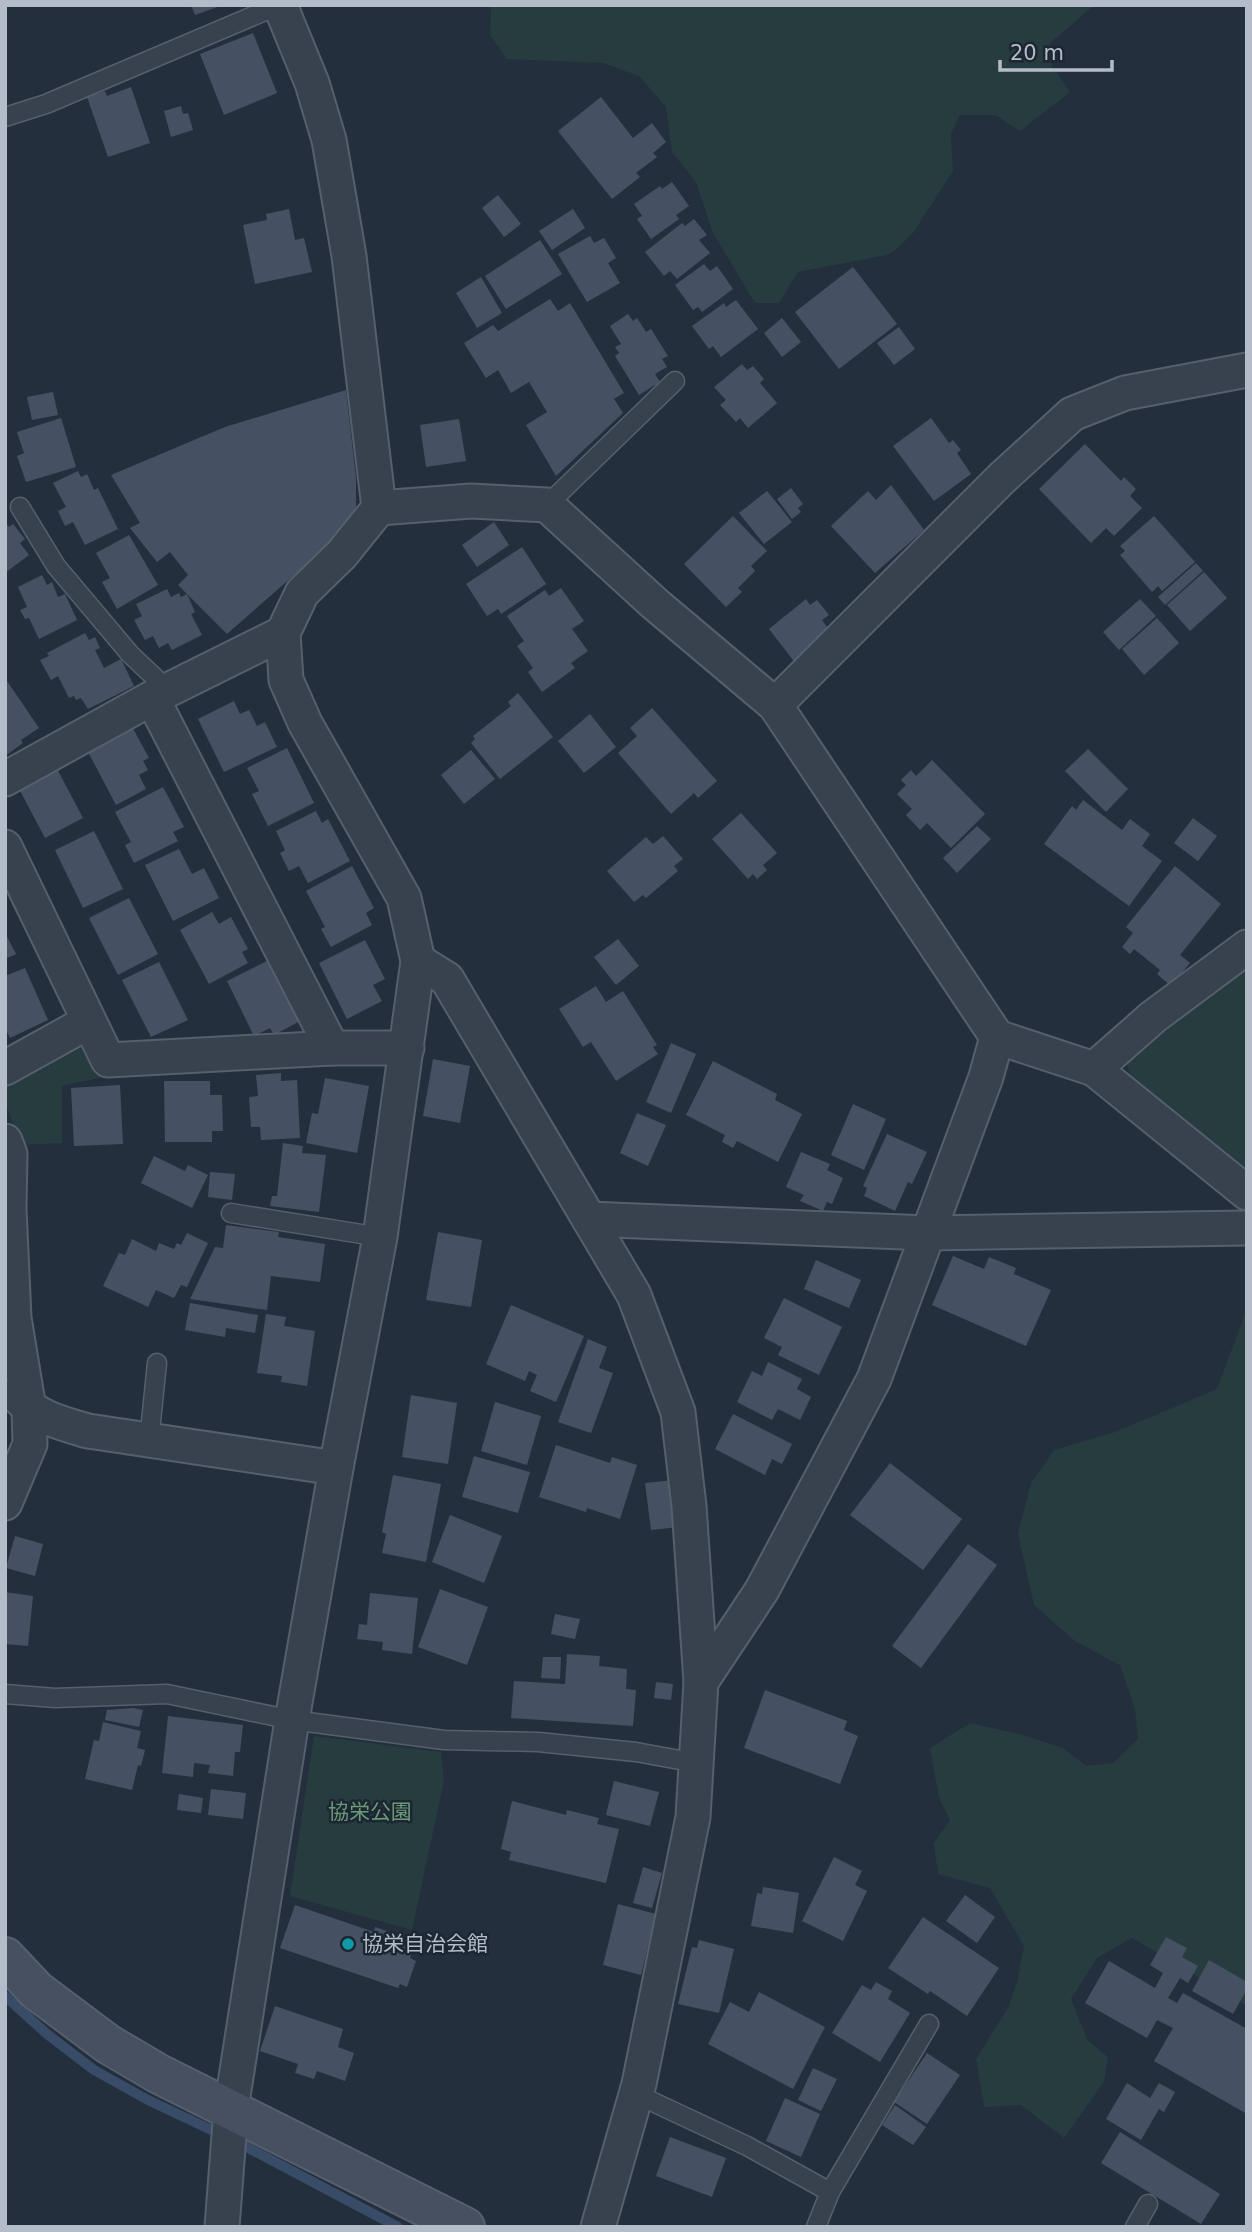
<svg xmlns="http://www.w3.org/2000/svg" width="1252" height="2232" viewBox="0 0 1252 2232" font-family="'DejaVu Sans','Noto Sans JP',sans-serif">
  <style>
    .green { fill: #263c3f }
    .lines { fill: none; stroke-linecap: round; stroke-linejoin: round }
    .stream { stroke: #394c67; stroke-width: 10 }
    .building { fill: #455162 }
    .lane-casing { stroke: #565f6c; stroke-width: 21 }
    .street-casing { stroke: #565f6c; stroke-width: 37 }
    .secondary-casing { stroke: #565f6c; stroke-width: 42 }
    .lane { stroke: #38414e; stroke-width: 18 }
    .street { stroke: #38414e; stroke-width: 33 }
    .secondary { stroke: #465061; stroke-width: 38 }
    .culture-dot { fill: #0f9aa8; stroke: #1d2633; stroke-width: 2.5 }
    .labels { text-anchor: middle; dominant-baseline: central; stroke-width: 5; stroke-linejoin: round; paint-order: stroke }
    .park-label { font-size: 21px; fill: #6b9a76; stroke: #1d2633 }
    .poi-label { font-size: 21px; fill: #b4bcc9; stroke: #1d2633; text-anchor: start }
  </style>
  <rect width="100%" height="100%" fill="#242f3e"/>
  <g class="green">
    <path d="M489,5H1091L1092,7L1050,43L1052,66L1070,92L1020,131L995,115H960L951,134L953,171L913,233L898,248L887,255L798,272L779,303H755L713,233L696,182L672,152L666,107L639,76L603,63L507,59L490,35L491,10Z"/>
    <path d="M1247,966V1179L1133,1087L1127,1064L1166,1017Z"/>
    <path d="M74,1044L91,1050L103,1077L62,1086V1143L21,1145C14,1122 0,1103 8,1079Z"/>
    <path d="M1247,1309V2006L1132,1938L1097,1958L1071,1999L1088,2041L1108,2057L1104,2082L1064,2138L1021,2105L984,2107L976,2059L1008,2008L1017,1982L1024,1946L990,1888L938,1874L934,1843L950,1820L939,1798L930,1748L970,1723L1023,1735L1063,1748L1086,1766L1113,1763L1138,1739L1135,1709L1120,1665L1075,1641L1034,1605L1018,1534L1031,1483L1054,1450L1115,1432L1217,1389Z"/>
    <path d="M314,1736L441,1752L444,1781L412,1930L290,1896Z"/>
  </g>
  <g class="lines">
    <path class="stream" d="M5,1996L47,2034L94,2070L148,2100L239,2143L398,2227"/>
  </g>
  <g class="building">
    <path d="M191,5H220V6L195,15Z"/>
    <path d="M253,33L277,93L224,115L200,54Z"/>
    <path d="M131,87L150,143L108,157L87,97L105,91L107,96Z"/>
    <path d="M601,97L633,138L652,123L666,142L653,153L657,157L636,173L640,177L612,199L558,131Z"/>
    <path d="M181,106L183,114L188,113L193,130L171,137L164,111Z"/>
    <path d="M672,182L689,206L676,215L679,219L651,239L637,219L642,216L634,204L660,186L662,189Z"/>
    <path d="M498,195L521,224L504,237L482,208Z"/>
    <path d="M289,209L295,240L304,238L312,272L255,284L243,225L267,220L266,214Z"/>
    <path d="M573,209L585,228L552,250L539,231Z"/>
    <path d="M694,219L707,235L699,240L710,253L677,279L670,271L664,276L645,252L682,223L685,226Z"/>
    <path d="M590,236L594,243L604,238L616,258L608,263L620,283L587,302L558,254Z"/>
    <path d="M540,240L562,274L506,309L485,276Z"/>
    <path d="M704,264L710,271L717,266L733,289L702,312L698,307L693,310L675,285Z"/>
    <path d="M853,267L897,324L839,369L795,312Z"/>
    <path d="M481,277L502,313L477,328L456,293Z"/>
    <path d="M550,299L558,311L570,303L624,393L614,399L623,413L556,476L526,425L547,412L529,382L511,393L498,370L486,378L464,343L493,325L498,331Z"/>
    <path d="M736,300L758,329L721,357L713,346L709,349L692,326L724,303L726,307Z"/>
    <path d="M628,314L633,321L637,318L646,332L651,329L668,356L662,359L667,367L655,374L660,382L639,395L615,356L619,353L615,347L621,344L610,326Z"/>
    <path d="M782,318L801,342L782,357L764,333Z"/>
    <path d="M899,327L915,349L894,365L877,343Z"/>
    <path d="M742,364L747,370L753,366L764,379L760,383L777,403L748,428L740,418L736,422L720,405L726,400L714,387Z"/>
    <path d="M346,390L356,478V507L342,533L227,634L178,585L188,575L170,552L157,562L130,528L140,523L111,475L225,427Z"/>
    <path d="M53,392L58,415L32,420L27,397Z"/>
    <path d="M61,418L76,467L26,482L17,456L24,453L17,432Z"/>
    <path d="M931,418L949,443L953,440L961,450L957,453L971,474L934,501L893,446Z"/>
    <path d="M459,419L466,461L426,467L420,425Z"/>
    <path d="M1085,444L1121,481L1124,477L1136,489L1130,496L1142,508L1114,536L1106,528L1091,543L1039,489Z"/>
    <path d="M78,471L81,477L87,474L94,490L98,488L118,529L85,545L73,522L65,526L58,511L66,507L53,483Z"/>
    <path d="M891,485L924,530L875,573L831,526L868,491L876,500Z"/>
    <path d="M791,488L803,504L798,508L801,512L792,519L777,499Z"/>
    <path d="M767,491L792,522L764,544L739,513Z"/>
    <path d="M733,516L767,551L751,566L755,571L738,588L742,592L726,607L684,564Z"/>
    <path d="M1154,516L1195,562L1162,591L1158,586L1152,592L1120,555L1125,551L1120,546Z"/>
    <path d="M5,522L9,527L13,524L25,539L20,543L29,555L5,573Z"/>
    <path d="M494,522L509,545L477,567L462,545Z"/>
    <path d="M129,535L158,585L117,609L102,582L110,578L96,553Z"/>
    <path d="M522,547L546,584L501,614L498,609L487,616L466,584Z"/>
    <path d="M1196,563L1203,571L1165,605L1158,597Z"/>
    <path d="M1204,572L1227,598L1190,631L1167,605Z"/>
    <path d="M42,575L47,585L52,582L58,597L65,594L77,620L39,639L29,618L25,619L20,610L27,607L18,587Z"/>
    <path d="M561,588L584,621L572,629L588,651L571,663L575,668L542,692L528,672L533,668L517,646L524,641L507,616L545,590L549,596Z"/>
    <path d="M167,589L171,597L179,593L181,597L187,594L195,612L191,614L202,635L172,650L168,643L159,648L153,636L145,640L134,620L142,616L136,604Z"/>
    <path d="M806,599L810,605L817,600L829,615L822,620L833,635L796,664L769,629Z"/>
    <path d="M1140,599L1156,616L1119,650L1103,632Z"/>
    <path d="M1157,618L1179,643L1144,675L1122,649Z"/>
    <path d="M85,633L89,640L95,637L100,648L95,650L104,668L121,659L134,686L88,709L81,698L76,700L74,696L69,698L58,676L51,680L40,660L49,656L47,653Z"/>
    <path d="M5,678L39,728L21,740L23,743L5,756Z"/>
    <path d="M518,693L553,737L500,779L471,743L475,739L473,736L511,706L508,702Z"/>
    <path d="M234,701L240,714L249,710L257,726L265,722L277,747L224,772L198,719Z"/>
    <path d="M652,708L717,781L698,798L694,793L671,814L618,753L637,736L630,728Z"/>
    <path d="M590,714L616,747L584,773L558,741Z"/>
    <path d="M130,723L149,758L143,761L148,770L139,775L146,789L116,805L85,746Z"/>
    <path d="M287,748L314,803L268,826L252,794L259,791L247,768Z"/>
    <path d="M1088,749L1128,789L1106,812L1065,771Z"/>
    <path d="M471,750L495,779L464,804L441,775Z"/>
    <path d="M932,760L985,814L951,848L927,823L920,830L906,815L912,809L897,794L906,785L901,780L911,770L916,776Z"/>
    <path d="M55,765L83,818L45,838L17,785Z"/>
    <path d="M163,787L184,827L173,832L178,841L134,863L125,845L131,842L115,812Z"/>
    <path d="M1083,800L1122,830L1130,819L1150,834L1142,846L1162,861L1129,906L1044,844L1072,806L1076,810Z"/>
    <path d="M316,811L322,823L328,819L350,861L308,883L299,866L289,871L280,853L285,850L276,831Z"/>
    <path d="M741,813L777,853L763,865L767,870L757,879L753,874L748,879L712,839Z"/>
    <path d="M1193,818L1217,836L1198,861L1174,843Z"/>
    <path d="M977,826L991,839L957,873L943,858Z"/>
    <path d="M94,831L123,889L83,908L55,850Z"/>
    <path d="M663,836L683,859L674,866L678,871L646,898L643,895L634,902L607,871L646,837L653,844Z"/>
    <path d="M179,849L192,874L204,868L219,898L173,921L145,865Z"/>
    <path d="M352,866L374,908L366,913L372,925L331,947L321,929L325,927L306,891Z"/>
    <path d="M1175,866L1221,904L1180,955L1190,963L1171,986L1157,974L1160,970L1134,949L1130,954L1122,947L1133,933L1126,927Z"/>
    <path d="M129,898L158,954L118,975L89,918Z"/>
    <path d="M212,912L219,924L231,917L248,949L242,952L248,963L209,984L180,930Z"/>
    <path d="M5,933L16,954L5,959Z"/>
    <path d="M618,939L639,966L616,985L594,957Z"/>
    <path d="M365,940L385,979L373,985L382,1001L347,1019L319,963Z"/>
    <path d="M269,960L300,1021L274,1035L270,1028L254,1036L227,981Z"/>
    <path d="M159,962L188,1020L151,1037L122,980Z"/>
    <path d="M25,968L48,1020L10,1038L5,1028V976Z"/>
    <path d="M596,986L606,1002L623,991L657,1045L653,1047L658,1054L616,1081L591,1042L583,1047L559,1009Z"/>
    <path d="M671,1043L696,1054L671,1113L646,1102Z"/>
    <path d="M433,1059L470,1066L460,1123L423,1116Z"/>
    <path d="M713,1061L777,1094L775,1100L802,1114L778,1162L737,1141L733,1148L722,1142L725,1135L686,1115Z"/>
    <path d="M281,1073V1081L297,1080L300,1138L261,1140L260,1127H251L249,1097L258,1096L256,1075Z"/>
    <path d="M325,1078L369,1086L357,1153L306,1143L312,1113L318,1114Z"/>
    <path d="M164,1081H210V1095H222L223,1131H212V1142H165Z"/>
    <path d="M120,1085L123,1144L74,1146L71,1088Z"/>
    <path d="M853,1104L886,1119L864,1170L831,1155Z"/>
    <path d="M637,1113L666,1125L648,1166L620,1153Z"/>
    <path d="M887,1134L927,1152L912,1184L908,1182L895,1211L864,1196L867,1188L863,1186Z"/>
    <path d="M283,1143L303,1146L302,1153L326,1155L319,1212L270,1206L272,1196H277Z"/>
    <path d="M801,1152L830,1164L827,1170L843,1178L832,1204L827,1202L823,1211L800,1201L804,1195L786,1187Z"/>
    <path d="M154,1156L185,1171L188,1165L208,1175L192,1208L141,1183Z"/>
    <path d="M210,1172L235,1174L232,1200L208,1197Z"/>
    <path d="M226,1225L279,1232L278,1237L325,1244L320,1282L271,1276L267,1310L190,1299L215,1247L223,1248Z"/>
    <path d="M438,1232L482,1240L471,1307L426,1300Z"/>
    <path d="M187,1233L208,1243L187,1287L181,1285L174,1298L156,1290L148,1307L103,1286L119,1253L125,1255L132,1239L156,1251L159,1243L174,1249L177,1243L181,1245Z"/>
    <path d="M953,1256L984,1269L989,1257L1016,1268L1014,1274L1051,1290L1026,1346L932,1305Z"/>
    <path d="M816,1260L861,1280L849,1308L804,1289Z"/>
    <path d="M784,1298L842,1327L819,1375L778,1355L782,1347L764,1338Z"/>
    <path d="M190,1303L258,1315L255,1333L226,1328L225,1337L185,1330Z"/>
    <path d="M511,1305L584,1336L556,1402L530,1391L537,1375L529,1371L525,1381L486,1364Z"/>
    <path d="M266,1314L286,1317L284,1326L315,1331L307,1386L281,1382L282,1376L257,1373Z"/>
    <path d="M588,1339L607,1347L599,1368L613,1373L591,1433L558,1422Z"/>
    <path d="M768,1362L802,1379L797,1389L811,1397L800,1420L778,1409L772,1420L737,1402L752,1371L762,1376Z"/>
    <path d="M411,1395L457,1403L448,1464L402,1457Z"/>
    <path d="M495,1402L541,1416L527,1465L481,1451Z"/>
    <path d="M733,1414L792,1444L782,1464L772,1459L765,1475L715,1449Z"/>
    <path d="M556,1445L610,1463L612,1457L637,1465L620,1519L587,1508L586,1512L539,1497Z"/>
    <path d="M474,1456L530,1472L518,1513L462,1497Z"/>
    <path d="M890,1463L962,1519L923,1570L850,1515Z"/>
    <path d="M393,1475L441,1484L426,1562L382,1553L386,1534L382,1532Z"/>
    <path d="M674,1480L679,1527L651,1530L645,1483Z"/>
    <path d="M450,1515L502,1536L484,1583L432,1562Z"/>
    <path d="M15,1536L43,1544L35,1576L6,1568Z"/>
    <path d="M968,1544L997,1565L921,1668L892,1646Z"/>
    <path d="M440,1589L488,1607L467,1665L418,1647Z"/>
    <path d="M5,1592L33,1596L28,1646L5,1644Z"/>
    <path d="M370,1593L418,1598L412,1654L382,1650L383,1642L357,1639L359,1624L367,1625Z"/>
    <path d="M555,1614L580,1619L575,1639L551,1634Z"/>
    <path d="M567,1654L600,1656L599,1666L627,1669L626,1689L636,1690L633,1726L511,1718L514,1681L565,1684Z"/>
    <path d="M543,1657H561L560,1679L541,1678Z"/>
    <path d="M656,1682L673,1684L671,1700L654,1698Z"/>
    <path d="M765,1690L847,1721L844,1730L858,1736L840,1784L744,1748Z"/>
    <path d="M133,1708L143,1710L139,1727L105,1720L107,1710Z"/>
    <path d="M168,1716L243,1725L240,1752H235L233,1776L208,1773L210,1765L194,1763L193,1777L162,1773Z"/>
    <path d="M103,1722L141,1731L137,1748L145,1750L141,1766L138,1765L132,1790L85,1779L94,1740L99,1741Z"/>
    <path d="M614,1781L659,1792L650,1826L606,1815Z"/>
    <path d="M211,1789L246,1793L243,1819L208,1815Z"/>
    <path d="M179,1794L203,1798L201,1813L177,1810Z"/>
    <path d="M512,1801L566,1815L567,1810L599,1818L597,1824L619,1829L606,1883L509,1860L511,1852L501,1849Z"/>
    <path d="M834,1857L862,1871L855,1885L867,1891L843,1941L802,1921Z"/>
    <path d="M643,1867L662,1873L652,1908L633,1903Z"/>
    <path d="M763,1887L799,1893L793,1933L751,1926L757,1893L762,1894Z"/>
    <path d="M965,1895L995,1917L977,1943L946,1921Z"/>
    <path d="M618,1904L656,1914L641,1975L603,1965Z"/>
    <path d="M295,1905L374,1932L375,1927L416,1941L410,1958L416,1961L407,1987L400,1984L398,1988L280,1948Z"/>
    <path d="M923,1917L999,1968L967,2016L930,1991L928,1994L888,1968Z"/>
    <path d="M1166,1937L1187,1948L1182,1957L1198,1966L1188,1983L1180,1978L1168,1998L1177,2003L1183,1993L1247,2029V2114L1154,2061L1173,2028L1157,2020L1147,2038L1085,2003L1109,1961L1155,1988L1163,1973L1150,1965Z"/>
    <path d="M699,1940L734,1949L719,2013L678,2004L692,1947L697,1948Z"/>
    <path d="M1209,1960L1247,1982V1989L1233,2014L1192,1991Z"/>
    <path d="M876,1982L892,1991L888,1999L910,2013L880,2062L832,2033L862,1985L871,1990Z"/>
    <path d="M759,1992L825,2027L793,2089L708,2044L730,2002L749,2012Z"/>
    <path d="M275,2006L343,2029L338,2047L354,2053L345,2081L317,2071L314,2079L295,2073L298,2064L260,2051Z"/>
    <path d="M927,2053L960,2075L927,2124L894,2102Z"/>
    <path d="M813,2068L837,2079L821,2111L798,2100Z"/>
    <path d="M1127,2083L1150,2098L1159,2083L1175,2092L1164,2112L1159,2109L1141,2140L1106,2119Z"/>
    <path d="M785,2098L820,2114L801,2157L766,2141Z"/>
    <path d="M895,2105L926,2127L913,2145L882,2125Z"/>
    <path d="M1120,2132L1220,2194L1201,2224L1101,2163Z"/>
    <path d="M670,2137L726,2158L712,2197L656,2176Z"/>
  </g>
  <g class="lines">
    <g class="lane-casing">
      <g id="lane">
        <path d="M5,117L46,104L279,5"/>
        <path d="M547,505L675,381"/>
        <path d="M20,507L56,566L130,654L168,690"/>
        <path d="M231,1213L380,1237"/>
        <path d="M149,1441L157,1363"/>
        <path d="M5,1694L55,1698L167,1694L292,1720L444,1740L538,1742L636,1752L696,1763"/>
        <path d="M636,2094L747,2146L830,2192"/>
        <path d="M816,2227L830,2192L929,2024"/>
        <path d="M1135,2227L1148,2204"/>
      </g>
    </g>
    <g class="street-casing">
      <g id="street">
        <path d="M379,508L471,501L547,505L654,603L775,705L997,1037L986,1077L874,1379L762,1590L701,1682"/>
        <path d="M152,698L332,1048"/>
        <path d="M775,705L1001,479L1072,414L1125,393L1247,370"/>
        <path d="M5,779L152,698L283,633"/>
        <path d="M5,847L108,1060L332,1048H407"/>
        <path d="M418,961L447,979L589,1219L928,1233L1247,1228"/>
        <path d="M997,1037L1094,1069L1153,1017L1247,947"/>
        <path d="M5,1068L88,1022"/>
        <path d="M1094,1069L1247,1193"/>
        <path d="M5,1141L10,1154L9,1209L14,1318L29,1409L30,1444L5,1503"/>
        <path d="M589,1219L634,1295L678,1412L689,1506L701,1682L693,1817L639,2084L598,2227"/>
        <path d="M16,1395C36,1417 60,1423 88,1431L336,1468"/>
        <path d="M222,2227L231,2109L292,1720L336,1468L380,1237L418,961L404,898L305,723L286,680L283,633L302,593L342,554L379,508L349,256L329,140L312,83L280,5"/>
      </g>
    </g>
    <g class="secondary-casing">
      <path id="secondary" d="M5,1957L36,1990L108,2044L159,2074L465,2227"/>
    </g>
    <use href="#lane" class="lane"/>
    <use href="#street" class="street"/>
    <use href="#secondary" class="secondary"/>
  </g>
  <circle class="culture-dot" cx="348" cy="1944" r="7"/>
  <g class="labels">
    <g class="park-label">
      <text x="370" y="1812">協栄公園</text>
    </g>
    <g class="poi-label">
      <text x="362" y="1944">協栄自治会館</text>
    </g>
  </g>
  <rect width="1252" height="2232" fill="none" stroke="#b4bcc9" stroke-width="14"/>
  <path d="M1000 60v10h112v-10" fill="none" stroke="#b4bcc9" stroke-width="3.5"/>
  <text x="1010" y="60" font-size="21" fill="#b4bcc9" stroke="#1d2633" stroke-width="5" paint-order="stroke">20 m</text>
</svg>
